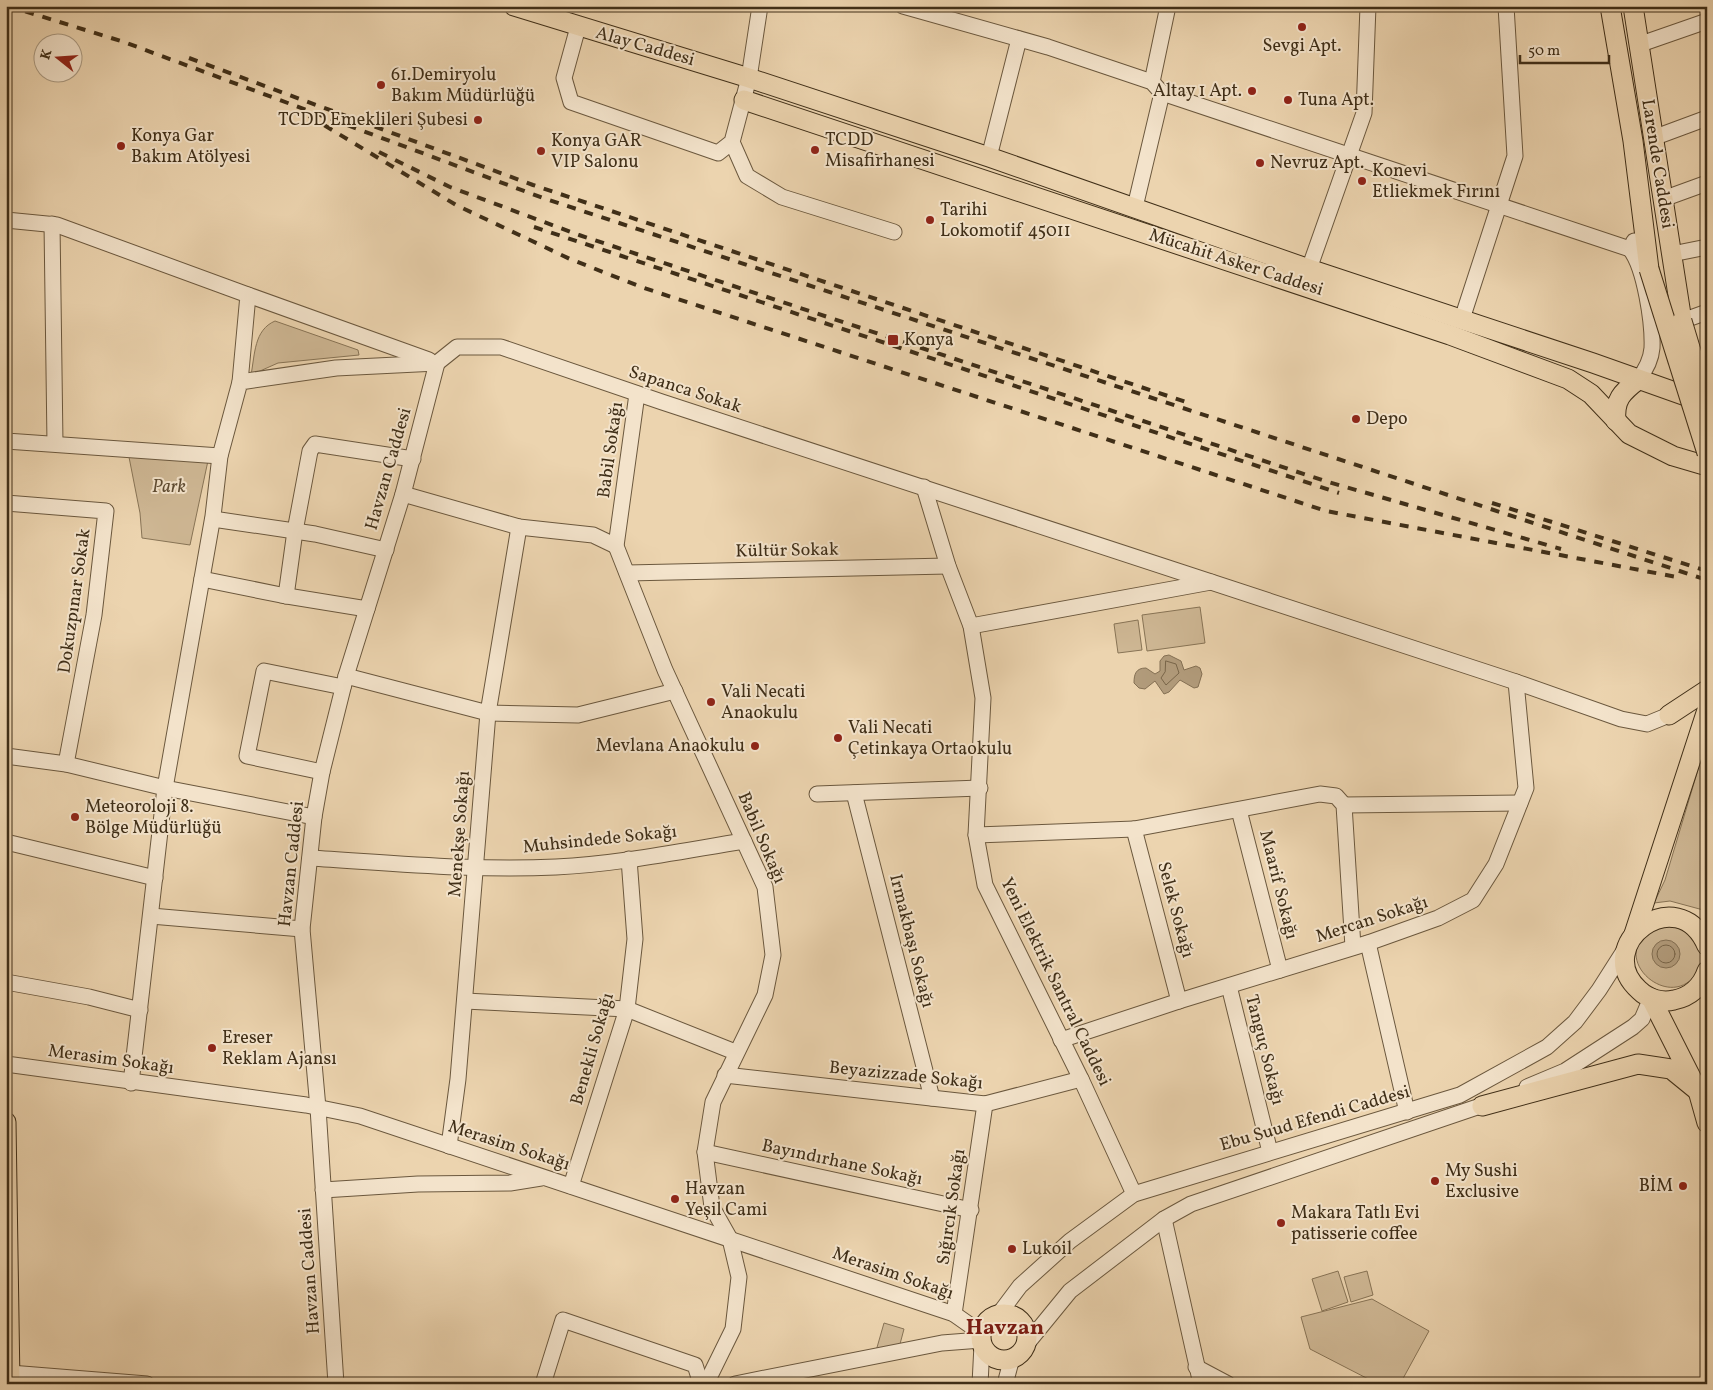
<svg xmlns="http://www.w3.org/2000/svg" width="1713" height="1390" viewBox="0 0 1713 1390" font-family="Vollkorn,serif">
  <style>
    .green { fill: #cfb895; stroke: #887456 }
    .water { fill: #b29c7c; stroke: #847054 }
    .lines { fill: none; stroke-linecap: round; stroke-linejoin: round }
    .shore { stroke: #79664a; stroke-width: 1 }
    .minor-casing { stroke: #6b583e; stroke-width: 17 }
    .major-casing { stroke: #402f18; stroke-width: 21 }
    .minor { stroke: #f3e3cb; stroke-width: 15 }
    .major { stroke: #ecd4af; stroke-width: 19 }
    .rail { stroke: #402f18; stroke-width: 4; stroke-dasharray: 9 9; stroke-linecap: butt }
    .major-bridge-casing { stroke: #402f18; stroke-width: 21; stroke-linecap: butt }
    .major-bridge { stroke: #ecd4af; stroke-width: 19 }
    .poi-dot { fill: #8f2418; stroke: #f3e3cb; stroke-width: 2 }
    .labels { text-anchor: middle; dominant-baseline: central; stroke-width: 4; stroke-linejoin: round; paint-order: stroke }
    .poi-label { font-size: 18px; fill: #402f18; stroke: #f3e3cb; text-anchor: start }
    .street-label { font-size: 18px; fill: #402f18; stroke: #f3e3cb }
    .park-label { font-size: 18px; font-style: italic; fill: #5d4a31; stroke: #f3e3cb }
    .district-label { font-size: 22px; font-weight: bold; fill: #7a1f14; stroke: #f3e3cb }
  </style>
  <rect width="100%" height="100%" fill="#ecd4af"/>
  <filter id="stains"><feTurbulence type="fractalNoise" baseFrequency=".004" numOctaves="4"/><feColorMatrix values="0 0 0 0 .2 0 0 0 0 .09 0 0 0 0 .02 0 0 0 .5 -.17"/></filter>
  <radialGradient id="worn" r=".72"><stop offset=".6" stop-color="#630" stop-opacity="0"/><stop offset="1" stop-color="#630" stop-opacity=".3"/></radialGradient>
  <g class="green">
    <path d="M275,321L358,350L359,355L278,363L251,375C255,354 254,330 275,321Z"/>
    <path d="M128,452L209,456L190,545L142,538L140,513Z"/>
    <path d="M1200,607L1205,643L1147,651L1142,615Z"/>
    <path d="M1138,620L1142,650L1118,653L1114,624Z"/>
    <path d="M1700,763L1704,765L1707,911L1670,901L1654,903L1665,880Z"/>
    <path d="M1658,924L1688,927C1692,935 1701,946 1703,954C1703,960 1700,967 1697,972C1674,1011 1616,967 1643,936C1647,932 1653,928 1658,924Z"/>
    <path d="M1338,1271L1348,1302L1322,1311L1312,1279Z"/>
    <path d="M1367,1271L1373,1295L1351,1302L1344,1277Z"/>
    <path d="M1372,1299L1429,1331L1400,1384H1378L1310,1349L1301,1317Z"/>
    <path d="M884,1323L904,1329L900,1344L876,1351Z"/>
  </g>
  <g class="water">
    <path d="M1169,655L1181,661L1184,670L1196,666L1200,668L1202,674L1198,687L1194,688L1180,680L1169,692L1164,694L1155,681L1145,689L1139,688L1134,683C1134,674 1136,668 1146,668L1155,674L1160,671V661L1164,656Z"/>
    <circle cx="1666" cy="954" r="14"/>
  </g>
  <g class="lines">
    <g class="shore">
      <path d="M1166,661L1176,664L1179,673L1166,685L1161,678L1165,672Z"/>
      <circle cx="1666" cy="954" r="9"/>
    </g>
    <g class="minor-casing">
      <g id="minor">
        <path d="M903,6L1048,47L1152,82L1162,93L1630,249L1645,248"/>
        <path d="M578,27L564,78L571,102L718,153L732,142L749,78L760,6"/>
        <path d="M1638,45L1707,21"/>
        <path d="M1152,82L1168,6"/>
        <path d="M1653,138L1707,118"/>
        <path d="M732,142L747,176L782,197L894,232"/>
        <path d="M989,157L1019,39"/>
        <path d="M1663,199L1707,183"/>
        <path d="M1135,207L1162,93"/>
        <path d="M6,220L57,225L248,295L240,382"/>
        <path d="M52,224L55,443"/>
        <path d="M1634,241L1630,249C1645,268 1653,324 1652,348C1651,361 1645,371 1638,380"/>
        <path d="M1672,254L1707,247"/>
        <path d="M1309,269L1364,113L1368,6"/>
        <path d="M248,295L429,360"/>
        <path d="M1462,319L1515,156L1506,6"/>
        <path d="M1682,321L1707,312"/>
        <path d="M437,363L457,347H501L662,402L1516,682L1621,719L1647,724L1669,715"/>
        <path d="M637,394L616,546L665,670L765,887L773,955L765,995L713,1102L705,1152L712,1207L730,1239L739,1277L733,1329L706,1384"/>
        <path d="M6,441L220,456"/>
        <path d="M924,487L948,566L971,626L983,698L976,835L985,885L1081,1079L1134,1194"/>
        <path d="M403,494L519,527L593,535L616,546"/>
        <path d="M6,503L106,511L94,615L66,764"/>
        <path d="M213,519L315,534L386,550"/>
        <path d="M627,573L948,566"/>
        <path d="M202,579L281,595L367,609"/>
        <path d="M286,596L295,531L310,451L315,444L413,459"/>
        <path d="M971,626L1211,582"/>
        <path d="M346,676L488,713L578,715L675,691"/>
        <path d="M6,756L66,764L165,788L314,817"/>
        <path d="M322,772L247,756L264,671L343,687"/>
        <path d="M854,793L932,1098"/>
        <path d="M817,794L980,788"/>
        <path d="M1344,805L1520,803"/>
        <path d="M1239,810L1280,970"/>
        <path d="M1134,829L1179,1001"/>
        <path d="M976,835L1134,829L1320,794L1336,796L1344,805L1353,947"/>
        <path d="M6,842L155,878"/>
        <path d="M310,858C392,863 474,871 556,867C619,864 682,851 744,841"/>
        <path d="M151,916L302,929"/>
        <path d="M1368,943L1407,1112"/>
        <path d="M6,982L89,997L140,1010"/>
        <path d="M1229,986L1270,1152"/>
        <path d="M465,1001L627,1009L735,1052"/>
        <path d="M1061,1040L1179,1001L1368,943L1438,918L1473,900L1496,864L1526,788L1516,682"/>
        <path d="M6,1064L306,1105L360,1116L954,1314L981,1333"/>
        <path d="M725,1075L985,1104L1081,1079"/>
        <path d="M131,1083L165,788L213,516L220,456L240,382L336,368L437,363"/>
        <path d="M1527,1087L1565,1071L1633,1027L1642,1019L1651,998"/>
        <path d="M449,1146L458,1079L488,713L519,527"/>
        <path d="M705,1152L971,1210"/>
        <path d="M571,1186L627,1009L635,939L629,859"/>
        <path d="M323,1190L418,1184L510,1183L541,1178"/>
        <path d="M1164,1219L1201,1384"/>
        <path d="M954,1314L985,1104"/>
        <path d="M999,1314L1020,1286L1070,1241L1134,1194L1460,1095L1547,1047L1575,1022L1599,990L1627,946"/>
        <path d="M1025,1346L1070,1291L1164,1219L1191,1204L1492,1102"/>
        <path d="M1196,1367L1228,1384"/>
        <path d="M10,1373L147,1384"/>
        <path d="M336,1384L318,1108L302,929L314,817L322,772L346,676L403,494L437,363"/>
        <path d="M543,1384L563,1320L695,1365L701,1384"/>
        <path d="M735,1384L942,1343L981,1340"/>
        <path d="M980,1384L982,1345"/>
        <path d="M1005,1384L1012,1358"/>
      </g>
    </g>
    <g class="major-casing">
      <g id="major">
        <path d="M514,6L749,78L989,157L1309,269L1593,363L1703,402"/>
        <path d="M1610,6L1633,141L1649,269"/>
        <path d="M1633,6L1682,321"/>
        <path d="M744,100L1450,335L1568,379L1591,394L1629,434L1673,456L1707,466"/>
        <path d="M1616,421C1614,400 1622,392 1638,380"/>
        <path d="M1669,715L1707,690"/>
        <path d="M1634,934L1707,710"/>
        <path d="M1707,946C1678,878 1590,946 1639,990C1648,999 1662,1003 1674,1000C1690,997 1702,986 1707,971"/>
        <path d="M1651,998L1698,1091L1707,1123"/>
        <path d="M1482,1106L1638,1064L1671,1069L1698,1091"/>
        <path d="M6,1122L10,1384"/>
        <circle cx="1004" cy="1337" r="23"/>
      </g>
    </g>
    <use href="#minor" class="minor"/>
    <use href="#major" class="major"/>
    <g class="rail">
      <path d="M8,6L124,42L543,198L1707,580"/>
      <path d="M189,58L533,185L1189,403"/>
      <path d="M309,116L456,205L570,259L644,288L1326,511L1682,578"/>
      <path d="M379,152L450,187L579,235L1325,481L1561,549"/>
      <path d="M534,227L1339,493"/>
      <path d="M1492,503L1707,571"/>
    </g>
    <g class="major-bridge-casing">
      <g id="major-bridge">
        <path d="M1649,269L1707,453"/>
        <path d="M1682,321L1707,404"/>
      </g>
    </g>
    <use href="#major-bridge" class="major-bridge"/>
  </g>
  <g class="poi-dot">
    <circle cx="1302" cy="27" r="5"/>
    <circle cx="381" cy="85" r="5"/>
    <circle cx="1252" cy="91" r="5"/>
    <circle cx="1288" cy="100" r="5"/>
    <circle cx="478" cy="120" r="5"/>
    <circle cx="121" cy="146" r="5"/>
    <circle cx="815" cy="150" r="5"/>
    <circle cx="541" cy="151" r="5"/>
    <circle cx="1260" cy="163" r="5"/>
    <circle cx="1362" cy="181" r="5"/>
    <circle cx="930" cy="220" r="5"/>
    <rect x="887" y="334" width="12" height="12" rx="2.5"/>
    <circle cx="1356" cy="419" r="5"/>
    <circle cx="711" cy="702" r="5"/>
    <circle cx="838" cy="738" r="5"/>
    <circle cx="755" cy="746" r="5"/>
    <circle cx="75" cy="817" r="5"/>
    <circle cx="212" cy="1048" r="5"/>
    <circle cx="1435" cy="1181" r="5"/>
    <circle cx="1683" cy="1186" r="5"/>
    <circle cx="675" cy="1199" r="5"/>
    <circle cx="1281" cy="1223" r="5"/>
    <circle cx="1012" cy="1249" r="5"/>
  </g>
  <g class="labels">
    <g class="poi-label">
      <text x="1302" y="46" text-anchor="middle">Sevgi Apt.</text>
      <text x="391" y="75">61.Demiryolu<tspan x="391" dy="21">Bakım Müdürlüğü</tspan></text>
      <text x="1242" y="91" text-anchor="end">Altay 1 Apt.</text>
      <text x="1298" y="100">Tuna Apt.</text>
      <text x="468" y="120" text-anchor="end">TCDD Emeklileri Şubesi</text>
      <text x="131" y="136">Konya Gar<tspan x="131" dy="21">Bakım Atölyesi</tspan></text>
      <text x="825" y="140">TCDD<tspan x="825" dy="21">Misafirhanesi</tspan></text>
      <text x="551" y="141">Konya GAR<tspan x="551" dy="21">VIP Salonu</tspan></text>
      <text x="1270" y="163">Nevruz Apt.</text>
      <text x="1372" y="171">Konevi<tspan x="1372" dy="21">Etliekmek Fırını</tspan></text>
      <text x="940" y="210">Tarihi<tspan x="940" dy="21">Lokomotif 45011</tspan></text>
      <text x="904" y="340">Konya</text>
      <text x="1366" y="419">Depo</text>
      <text x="721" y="692">Vali Necati<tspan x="721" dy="21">Anaokulu</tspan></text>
      <text x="848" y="728">Vali Necati<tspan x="848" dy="21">Çetinkaya Ortaokulu</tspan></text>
      <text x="745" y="746" text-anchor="end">Mevlana Anaokulu</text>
      <text x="85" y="807">Meteoroloji 8.<tspan x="85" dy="21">Bölge Müdürlüğü</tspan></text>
      <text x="222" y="1038">Ereser<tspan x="222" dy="21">Reklam Ajansı</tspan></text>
      <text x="1445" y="1171">My Sushi<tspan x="1445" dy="21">Exclusive</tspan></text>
      <text x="1673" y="1186" text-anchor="end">BİM</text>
      <text x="685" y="1189">Havzan<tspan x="685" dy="21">Yeşil Cami</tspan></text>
      <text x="1291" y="1213">Makara Tatlı Evi<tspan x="1291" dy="21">patisserie coffee</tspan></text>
      <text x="1022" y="1249">Lukoil</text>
    </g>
    <g class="street-label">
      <text transform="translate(645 47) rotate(16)">Alay Caddesi</text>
      <text transform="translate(1657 164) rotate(81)">Larende Caddesi</text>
      <text transform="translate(1236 263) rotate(18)">Mücahit Asker Caddesi</text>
      <text transform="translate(685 390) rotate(18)">Sapanca Sokak</text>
      <text transform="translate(611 450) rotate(-82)">Babil Sokağı</text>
      <text transform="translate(389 469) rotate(-74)">Havzan Caddesi</text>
      <text transform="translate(787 551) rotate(-1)">Kültür Sokak</text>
      <text transform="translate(75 601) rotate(-82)">Dokuzpınar Sokak</text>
      <text transform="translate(460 834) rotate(-86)">Menekşe Sokağı</text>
      <text transform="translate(761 838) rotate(67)">Babil Sokağı</text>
      <text transform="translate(600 840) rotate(-6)">Muhsindede Sokağı</text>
      <text transform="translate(292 864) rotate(-84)">Havzan Caddesi</text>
      <text transform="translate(1278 885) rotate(76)">Maarif Sokağı</text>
      <text transform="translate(1175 910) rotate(75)">Selek Sokağı</text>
      <text transform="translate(1372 920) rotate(-18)">Mercan Sokağı</text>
      <text transform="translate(911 941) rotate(76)">Irmakbaşı Sokağı</text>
      <text transform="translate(1055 982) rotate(64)">Yeni Elektrik Santral Caddesi</text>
      <text transform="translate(593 1049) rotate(-74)">Benekli Sokağı</text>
      <text transform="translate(1264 1050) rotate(76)">Tanguç Sokağı</text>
      <text transform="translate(111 1060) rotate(8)">Merasim Sokağı</text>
      <text transform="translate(906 1076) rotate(6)">Beyazizzade Sokağı</text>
      <text transform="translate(1315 1119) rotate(-16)">Ebu Suud Efendi Caddesi</text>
      <text transform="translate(509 1146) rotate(18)">Merasim Sokağı</text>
      <text transform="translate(842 1163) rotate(12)">Bayındırhane Sokağı</text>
      <text transform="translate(952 1207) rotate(-82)">Sığırcık Sokağı</text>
      <text transform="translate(310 1271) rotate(-94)">Havzan Caddesi</text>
      <text transform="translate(893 1274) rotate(19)">Merasim Sokağı</text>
    </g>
    <g class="park-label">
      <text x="169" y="487">Park</text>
    </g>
    <g class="district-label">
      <text x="1005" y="1328">Havzan</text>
    </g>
  </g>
  <rect width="1713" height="1390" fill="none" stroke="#ecd4af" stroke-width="25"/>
  <rect x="8" y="8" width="1698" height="1375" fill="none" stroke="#402f18" stroke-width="2.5"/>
  <rect x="12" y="12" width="1688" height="1365" fill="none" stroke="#402f18"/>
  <g transform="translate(58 58) rotate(287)"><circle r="24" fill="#f3e3cb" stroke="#ab9b83"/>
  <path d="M0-4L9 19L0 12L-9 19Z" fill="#8f2418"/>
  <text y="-8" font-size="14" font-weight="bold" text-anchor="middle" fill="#402f18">K</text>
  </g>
  <path d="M1520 55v8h89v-8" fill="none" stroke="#402f18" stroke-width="2.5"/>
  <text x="1528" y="55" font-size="15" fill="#402f18" stroke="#f3e3cb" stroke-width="4" paint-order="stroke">50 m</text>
  <rect width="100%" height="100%" filter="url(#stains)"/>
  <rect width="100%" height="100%" fill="url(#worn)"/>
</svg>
